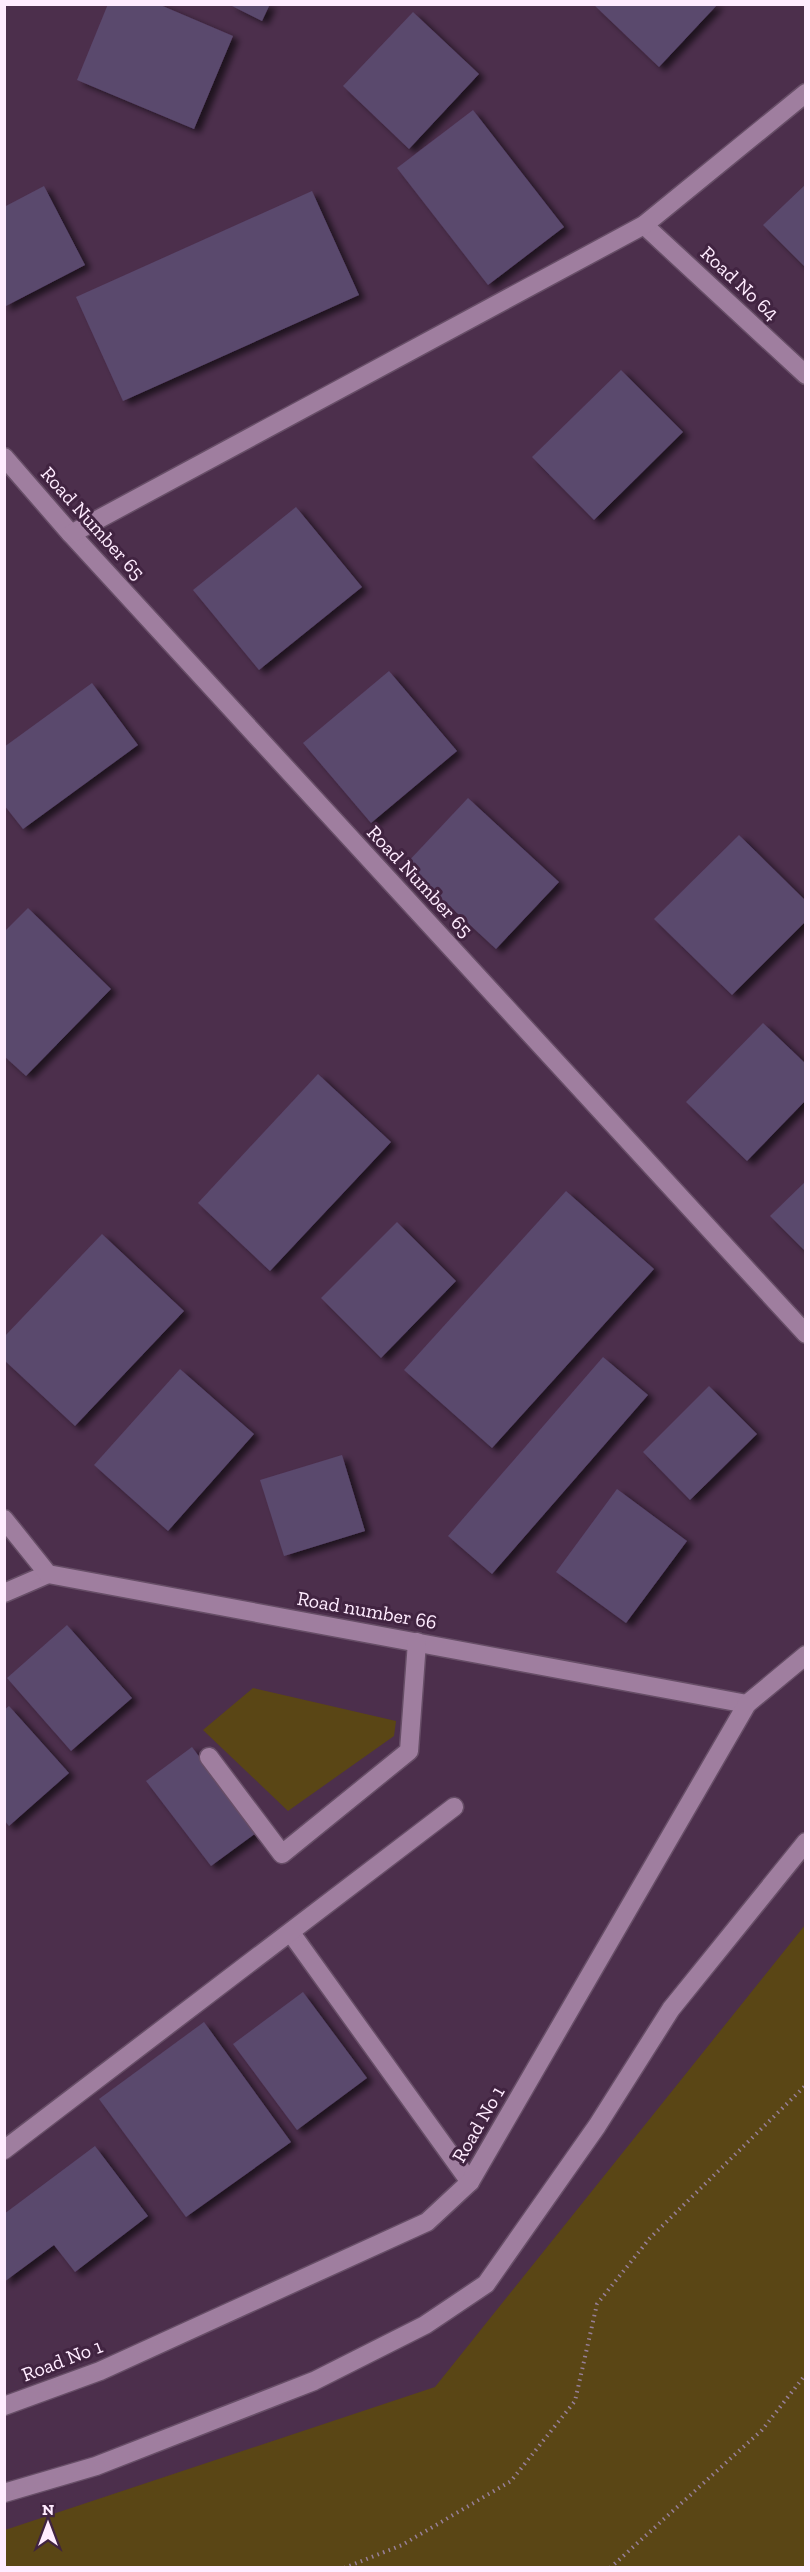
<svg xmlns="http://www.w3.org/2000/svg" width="810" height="2572" viewBox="0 0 810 2572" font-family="'Zilla Slab',serif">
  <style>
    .green { fill: #5a4615 }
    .building { fill: #5a486d; filter: url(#shadow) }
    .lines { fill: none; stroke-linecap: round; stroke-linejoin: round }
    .lane-casing { stroke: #674e67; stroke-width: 21 }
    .street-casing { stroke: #674e67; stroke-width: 21 }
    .secondary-casing { stroke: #674e67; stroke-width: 21 }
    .path { stroke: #977f97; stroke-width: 4; stroke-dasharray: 1.5 4.5; stroke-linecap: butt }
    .lane { stroke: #9f7e9f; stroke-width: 18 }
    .street { stroke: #9f7e9f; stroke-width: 18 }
    .secondary { stroke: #9f7e9f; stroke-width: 18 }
    .labels { text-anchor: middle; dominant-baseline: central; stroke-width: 6; stroke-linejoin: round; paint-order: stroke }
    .street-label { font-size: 20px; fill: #ffecff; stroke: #412441 }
  </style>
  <defs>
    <filter id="shadow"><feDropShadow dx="6" dy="4" stdDeviation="3" flood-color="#0009"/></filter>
  </defs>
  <rect width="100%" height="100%" fill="#4c2f4c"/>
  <g class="green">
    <path d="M253,1688L396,1721L394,1736L288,1811L203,1730Z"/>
    <path d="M805,1925V2567H5V2530L435,2387Z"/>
  </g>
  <g class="building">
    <path d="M108,4H158L233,36L194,129L77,80Z"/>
    <path d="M228,4H270L262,21Z"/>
    <path d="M593,4H718L659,67Z"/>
    <path d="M413,12L479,74L409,149L343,86Z"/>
    <path d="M473,110L564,227L488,285L397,168Z"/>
    <path d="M806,184V268L763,225Z"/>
    <path d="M44,186L85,265L4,307V207Z"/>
    <path d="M312,191L359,295L123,401L76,297Z"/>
    <path d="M621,370L683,432L594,520L532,457Z"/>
    <path d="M296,507L362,587L259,670L193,590Z"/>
    <path d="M389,671L457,751L371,823L303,743Z"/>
    <path d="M92,683L138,745L23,829L4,805V747Z"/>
    <path d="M468,798L559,882L496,949L405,865Z"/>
    <path d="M739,835L806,901V921L732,995L654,919Z"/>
    <path d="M28,908L111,989L26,1076L4,1056V932Z"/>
    <path d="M763,1023L806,1064V1100L747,1161L686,1102Z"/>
    <path d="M318,1074L391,1142L270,1271L198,1203Z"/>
    <path d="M806,1181V1252L770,1216Z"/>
    <path d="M566,1191L654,1269L492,1448L404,1370Z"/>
    <path d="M397,1222L456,1281L381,1358L321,1298Z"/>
    <path d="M102,1234L184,1311L75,1426L4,1360V1337Z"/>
    <path d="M603,1357L648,1395L492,1574L448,1536Z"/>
    <path d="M180,1369L254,1434L168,1531L94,1465Z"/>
    <path d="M709,1386L757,1434L690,1500L643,1452Z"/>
    <path d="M342,1455L365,1531L284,1556L260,1480Z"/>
    <path d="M617,1489L687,1541L626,1623L556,1572Z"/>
    <path d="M67,1625L132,1698L71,1751L7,1678Z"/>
    <path d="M9,1706L69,1773L9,1826L4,1820V1710Z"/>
    <path d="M192,1747L256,1833L211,1866L146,1781Z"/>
    <path d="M303,1992L367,2078L297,2130L233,2044Z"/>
    <path d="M204,2022L291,2142L186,2217L99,2099Z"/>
    <path d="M95,2146L148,2216L75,2272L54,2245L4,2282V2214Z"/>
  </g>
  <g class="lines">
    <g class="lane-casing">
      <path id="lane" d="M4,1593L48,1574"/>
    </g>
    <g class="street-casing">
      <g id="street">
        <path d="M644,225L806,375"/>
        <path d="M4,457L71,534L806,1334"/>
        <path d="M71,534L644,225L806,93"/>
        <path d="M4,1519L48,1574L747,1704"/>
        <path d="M209,1757L282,1854L409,1751L417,1642"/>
        <path d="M291,1933L470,2182"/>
        <path d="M4,2150L454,1807"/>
      </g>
    </g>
    <g class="secondary-casing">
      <g id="secondary">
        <path d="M4,2406L100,2371L427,2222L470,2182L747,1704L806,1655"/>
        <path d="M4,2493L96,2466L314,2381L425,2325L486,2284L597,2126L671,2009L806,1842"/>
      </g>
    </g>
    <g class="path">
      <path d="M344,2568L402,2545L511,2481L575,2401L597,2304L650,2238L806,2085"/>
      <path d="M610,2568L762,2430L806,2374"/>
    </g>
    <use href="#lane" class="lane"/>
    <use href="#street" class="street"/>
    <use href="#secondary" class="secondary"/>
  </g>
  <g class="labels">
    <g class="street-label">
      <text transform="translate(740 283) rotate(43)">Road No 64</text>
      <text transform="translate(93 523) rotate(48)">Road Number 65</text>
      <text transform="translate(420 881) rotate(47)">Road Number 65</text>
      <text transform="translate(367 1610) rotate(10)">Road number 66</text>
      <text transform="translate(478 2124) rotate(-60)">Road No 1</text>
      <text transform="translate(62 2360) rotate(-21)">Road No 1</text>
    </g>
  </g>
  <rect width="810" height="2572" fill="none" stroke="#ffecff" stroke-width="12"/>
  <g transform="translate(48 2524)" stroke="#412441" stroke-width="4.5" paint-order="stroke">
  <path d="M0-4.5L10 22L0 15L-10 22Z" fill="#ffecff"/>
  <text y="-9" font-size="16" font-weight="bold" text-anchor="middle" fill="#ffecff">N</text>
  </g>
</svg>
